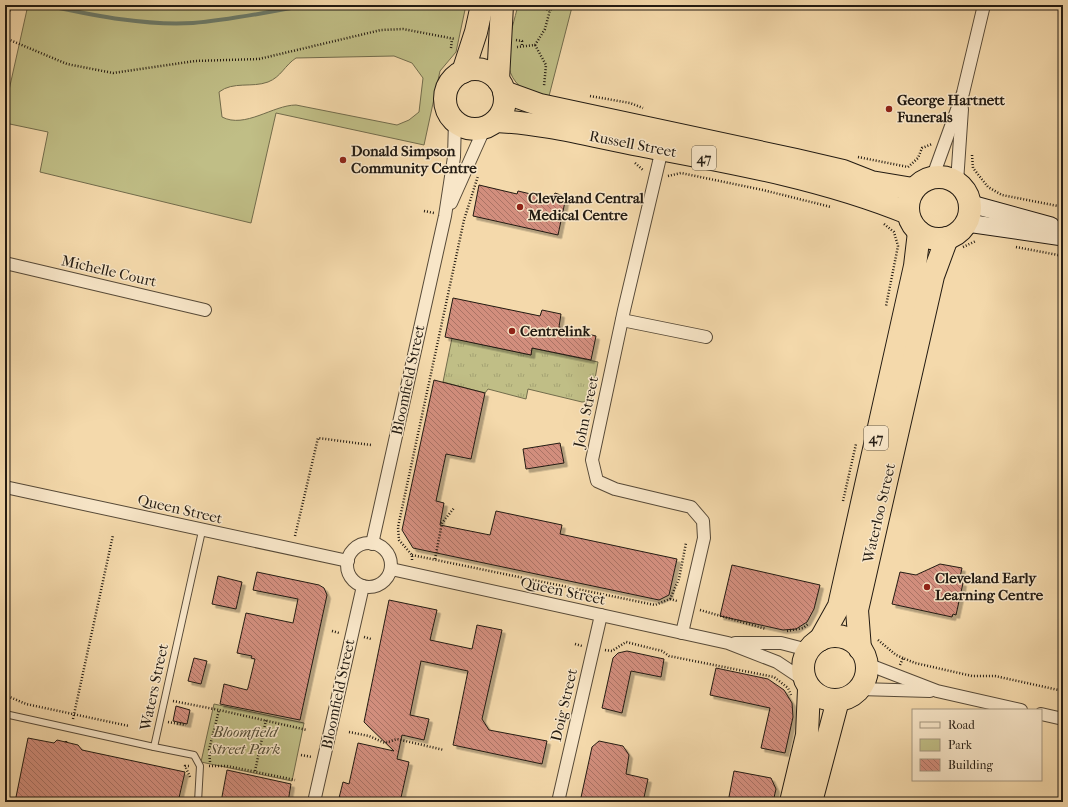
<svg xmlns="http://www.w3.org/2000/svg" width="1068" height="807" viewBox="0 0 1068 807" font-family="'IM FELL French Canon',serif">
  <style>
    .grass { fill: url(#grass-tufts); stroke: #726c4c }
    .green { fill: #c0be86; stroke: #726c4c; fill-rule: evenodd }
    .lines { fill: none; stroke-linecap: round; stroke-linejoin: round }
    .stream { stroke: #6c7b6a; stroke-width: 4 }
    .building { fill: url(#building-back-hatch); stroke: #231b12; filter: url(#shadow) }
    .lane-casing { stroke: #574a38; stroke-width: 8 }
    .street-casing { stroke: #574a38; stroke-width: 14 }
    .secondary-casing { stroke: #231b12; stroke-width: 19 }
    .highway-casing { stroke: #231b12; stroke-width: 24 }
    .path { stroke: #231b12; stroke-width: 2.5; stroke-dasharray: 1 2; stroke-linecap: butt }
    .lane { stroke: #f8e6c8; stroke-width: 6 }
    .street { stroke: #f8e6c8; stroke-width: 12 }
    .secondary { stroke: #f8e6c8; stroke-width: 17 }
    .highway { stroke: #f4d9ab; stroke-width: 22 }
    .poi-dot { fill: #8f2418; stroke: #f8e6c8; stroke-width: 1.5 }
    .labels { text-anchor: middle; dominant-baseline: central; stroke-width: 3; stroke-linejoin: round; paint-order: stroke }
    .shield { fill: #f8e6c8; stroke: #635849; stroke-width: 1 }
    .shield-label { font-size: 14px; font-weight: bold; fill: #231b12 }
    .poi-label { font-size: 15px; font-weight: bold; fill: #231b12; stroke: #f8e6c8; text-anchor: start }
    .street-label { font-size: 15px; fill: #231b12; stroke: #f8e6c8 }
    .park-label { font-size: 15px; font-style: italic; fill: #524c35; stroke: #f8e6c8 }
  </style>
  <defs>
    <pattern id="grass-tufts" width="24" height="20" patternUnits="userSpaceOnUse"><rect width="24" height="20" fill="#c0be86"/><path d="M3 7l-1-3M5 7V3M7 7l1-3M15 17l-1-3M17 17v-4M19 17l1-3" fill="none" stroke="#a5a373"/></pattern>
    <pattern id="building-back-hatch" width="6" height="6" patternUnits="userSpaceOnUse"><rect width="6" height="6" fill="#d28e7d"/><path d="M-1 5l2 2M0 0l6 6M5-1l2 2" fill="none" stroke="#aa7365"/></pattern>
    <filter id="shadow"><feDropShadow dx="3.5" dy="3.5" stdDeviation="0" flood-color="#0004"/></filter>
  </defs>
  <rect width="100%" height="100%" fill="#f4d9ab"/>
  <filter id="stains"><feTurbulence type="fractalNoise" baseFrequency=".005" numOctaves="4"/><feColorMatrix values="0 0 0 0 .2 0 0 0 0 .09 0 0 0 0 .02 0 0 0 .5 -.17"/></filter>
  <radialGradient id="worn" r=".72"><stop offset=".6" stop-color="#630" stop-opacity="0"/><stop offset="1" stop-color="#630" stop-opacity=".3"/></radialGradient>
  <path class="grass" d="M452,338L531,355L532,348L598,362L591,401L582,402L528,389L526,399L488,389L485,393L443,382Z"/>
  <g class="green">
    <path d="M28,5H466L456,52L440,71L424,145L276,113L251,223L40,172L48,132L5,123V108ZM394,56L412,63L423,78L419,112L409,120L397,125L296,105C273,105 245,129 222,117L219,92C233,81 252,88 268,82C281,77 285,65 296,58Z"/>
    <path d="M518,5H582L572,7L549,96C542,94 531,94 525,90C495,71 512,32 518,5Z"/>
    <path d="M214,704L304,723L292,781L201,762Z"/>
  </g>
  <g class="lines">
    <path class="stream" d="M45,5C93,15 143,26 193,23C231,20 269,12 307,5"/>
  </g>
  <g class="building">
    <path d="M479,185L517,194L518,191L552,199L555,193L566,197L558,235L473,216Z"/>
    <path d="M453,298L540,316L542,310L561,314L559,327L596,336L591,360L532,348L531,355L445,337Z"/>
    <path d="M434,380L485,393L471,459L446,454L436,501L444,503L440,525L490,535L496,511L562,525L560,534L677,559L669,595L659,600L413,548L402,530Z"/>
    <path d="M560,443L564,463L526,469L523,449Z"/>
    <path d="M940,564L962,568L959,582L963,583L956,615L953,614L952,617L892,604L900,572L916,575Z"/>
    <path d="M732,565L820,585L814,609L807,622L796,629L783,630L720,616Z"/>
    <path d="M257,572L319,585L324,588L327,595L300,720L220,704L224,684L247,690L248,688L255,659L251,658L252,656L237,653L246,613L293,623L298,599L253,590Z"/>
    <path d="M218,576L242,582L236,609L212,604Z"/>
    <path d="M389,600L437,610L430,640L472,649L477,625L502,630L482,719L489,730L547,741L542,764L453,745L468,671L421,661L410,715L429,719L424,740L402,735L397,759L409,762L400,802H338L343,782L349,784L358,743L394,751L364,722Z"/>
    <path d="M627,651L664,659L661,677L631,671L622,713L602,708L613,658L618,653Z"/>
    <path d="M194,658L207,661L201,684L188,681Z"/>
    <path d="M716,668L768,679L784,690L792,703L793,717L785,753L761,748L770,708L710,695Z"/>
    <path d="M176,706L190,710L187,724L173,721Z"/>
    <path d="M28,738L54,743L57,740L78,745L82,750L185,772L178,802H15Z"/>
    <path d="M599,741L623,746L629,755L626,774L648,779L643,802H580L592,747Z"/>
    <path d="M227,770L291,784L288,802H221Z"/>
    <path d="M734,771L771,778L776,789L773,802H728Z"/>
  </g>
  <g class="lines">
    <g class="lane-casing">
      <g id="lane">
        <path d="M5,714L154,747L202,531"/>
        <path d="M154,747L194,755L200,766L198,802"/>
      </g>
    </g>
    <g class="street-casing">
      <g id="street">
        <path d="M662,149L624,310L592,460L597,481L615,489L691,507L703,521L704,538L682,633"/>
        <path d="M933,176L963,93L984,5"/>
        <path d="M957,182L962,109"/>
        <path d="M451,203L485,127"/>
        <path d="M5,263L205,310"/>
        <path d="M622,320L706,337"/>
        <path d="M5,487L348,561"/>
        <circle cx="369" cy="565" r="22"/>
        <path d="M372,544L445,216L454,157L455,121"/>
        <path d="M391,569L728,643L777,662L804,680"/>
        <path d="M735,643H781L808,650"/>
        <path d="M867,664L937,691L1021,710"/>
        <path d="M859,689L930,691"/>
        <path d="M1041,714L1063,719"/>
        <path d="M314,802L363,586"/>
        <path d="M558,802L601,615"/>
      </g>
    </g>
    <g class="secondary-casing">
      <g id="secondary">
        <path d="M971,204L1051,226"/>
        <path d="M967,223L1063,237"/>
      </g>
    </g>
    <g class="highway-casing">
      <g id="highway">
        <circle cx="475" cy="99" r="30"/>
        <path d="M463,72L476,32L482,5"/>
        <path d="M498,80L502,5"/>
        <path d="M504,92L540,105L796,160L843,171L871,182L913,189"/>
        <path d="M496,121C544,123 592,136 639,145C730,162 822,178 908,213"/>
        <circle cx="939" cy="208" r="31"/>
        <circle cx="835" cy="668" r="32"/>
        <path d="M820,640L839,606L915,266L919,232"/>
        <path d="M860,649L857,610L933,276L947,238"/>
        <path d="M791,802L807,735L809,689"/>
        <path d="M811,802L838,700"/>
      </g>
    </g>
    <g class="path">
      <path d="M526,5L550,10"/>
      <path d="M8,17L11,5"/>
      <path d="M5,38L67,64L113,73L195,61L259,59L381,30L403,29L455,39"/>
      <path d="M516,40L522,41V47"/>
      <path d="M535,45L546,65L544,86"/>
      <path d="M517,47L535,45L545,29L550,10L557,5"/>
      <path d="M451,48L452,39"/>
      <path d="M590,96L630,103L643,108"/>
      <path d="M972,155L973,168L988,187L1002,195L1063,207"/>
      <path d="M858,157L908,167L918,158L922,148L932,144"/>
      <path d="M635,163L644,171"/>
      <path d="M668,176L681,173L763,190L831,207"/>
      <path d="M424,211L434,213"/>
      <path d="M884,224L894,232L898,246L886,306"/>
      <path d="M963,247L976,241"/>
      <path d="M1016,247L1063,256"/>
      <path d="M843,501L856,444"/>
      <path d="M295,536L318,438L371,445"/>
      <path d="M412,555L655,605L670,599L679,579L686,543"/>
      <path d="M435,559L442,523L454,508"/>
      <path d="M412,560V555L399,540L398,527L464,220L478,176"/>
      <path d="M670,599L677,601"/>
      <path d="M700,610L766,629"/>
      <path d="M332,631L339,633"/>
      <path d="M787,631L803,628L808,624"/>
      <path d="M364,637L371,639"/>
      <path d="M878,640L896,655L903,658"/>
      <path d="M575,644L582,646"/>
      <path d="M605,650L612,651L626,642L662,651L669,656L774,677L788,688L791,695"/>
      <path d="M900,665L903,658L915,663L972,676H995L1063,691"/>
      <path d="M5,695L26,704L129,726"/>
      <path d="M173,701L219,710"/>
      <path d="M73,719L113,535"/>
      <path d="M168,722L186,725"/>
      <path d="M349,732L369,736L385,743L397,739L444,750"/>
      <path d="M66,742V741"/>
      <path d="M301,755L312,757"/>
      <path d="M210,762L209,750L219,710L307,730"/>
      <path d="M209,766H227L295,780"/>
      <path d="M255,771L266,720"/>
      <path d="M190,777L185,766H190"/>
    </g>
    <use href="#lane" class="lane"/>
    <use href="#street" class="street"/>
    <use href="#secondary" class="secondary"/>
    <use href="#highway" class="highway"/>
  </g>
  <g class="poi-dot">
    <circle cx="889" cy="109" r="4"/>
    <circle cx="343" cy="160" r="4"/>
    <circle cx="520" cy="207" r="4"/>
    <circle cx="512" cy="331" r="4"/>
    <circle cx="927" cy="587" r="4"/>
  </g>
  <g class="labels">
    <g class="shield">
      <rect x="692" y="146" width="24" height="24" rx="3"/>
      <rect x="864" y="426" width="24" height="24" rx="3"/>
    </g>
    <g class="shield-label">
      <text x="704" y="158">47</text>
      <text x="876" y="438">47</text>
    </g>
    <g class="poi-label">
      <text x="897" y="100">George Hartnett<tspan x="897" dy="17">Funerals</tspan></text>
      <text x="351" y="151">Donald Simpson<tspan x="351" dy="17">Community Centre</tspan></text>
      <text x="528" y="198">Cleveland Central<tspan x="528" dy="17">Medical Centre</tspan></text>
      <text x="520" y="331">Centrelink</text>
      <text x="935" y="578">Cleveland Early<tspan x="935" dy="17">Learning Centre</tspan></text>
    </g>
    <g class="street-label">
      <text transform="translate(633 144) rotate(11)">Russell Street</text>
      <text transform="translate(109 271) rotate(13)">Michelle Court</text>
      <text transform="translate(408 380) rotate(-78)">Bloomfield Street</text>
      <text transform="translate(586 412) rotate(-78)">John Street</text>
      <text transform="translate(180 509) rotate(13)">Queen Street</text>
      <text transform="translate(879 513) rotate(-77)">Waterloo Street</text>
      <text transform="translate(563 591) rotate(12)">Queen Street</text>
      <text transform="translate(154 687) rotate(-78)">Waters Street</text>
      <text transform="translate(338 694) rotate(-78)">Bloomfield Street</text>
      <text transform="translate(564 705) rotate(-77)">Doig Street</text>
    </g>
    <g class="park-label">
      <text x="245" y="732">Bloomfield<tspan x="245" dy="17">Street Park</tspan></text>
    </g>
  </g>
  <rect width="1068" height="807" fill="none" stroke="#f4d9ab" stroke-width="20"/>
  <rect x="6" y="6" width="1056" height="795" fill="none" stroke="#231b12" stroke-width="2"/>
  <rect x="10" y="10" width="1048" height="787" fill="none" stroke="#231b12"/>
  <rect x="912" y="709" width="130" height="72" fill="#f8e6c8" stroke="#a3957f"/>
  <rect x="920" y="722" width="20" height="6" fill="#f8e6c8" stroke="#a3957f"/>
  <text x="948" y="729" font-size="12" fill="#231b12">Road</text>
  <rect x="920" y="739" width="20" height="12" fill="#c0be86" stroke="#a3957f"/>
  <text x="948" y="749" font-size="12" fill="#231b12">Park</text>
  <rect x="920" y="759" width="20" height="12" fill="url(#building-back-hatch)" stroke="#a3957f"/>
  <text x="948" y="769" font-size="12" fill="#231b12">Building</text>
  <rect width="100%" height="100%" filter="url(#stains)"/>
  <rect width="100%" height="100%" fill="url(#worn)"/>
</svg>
